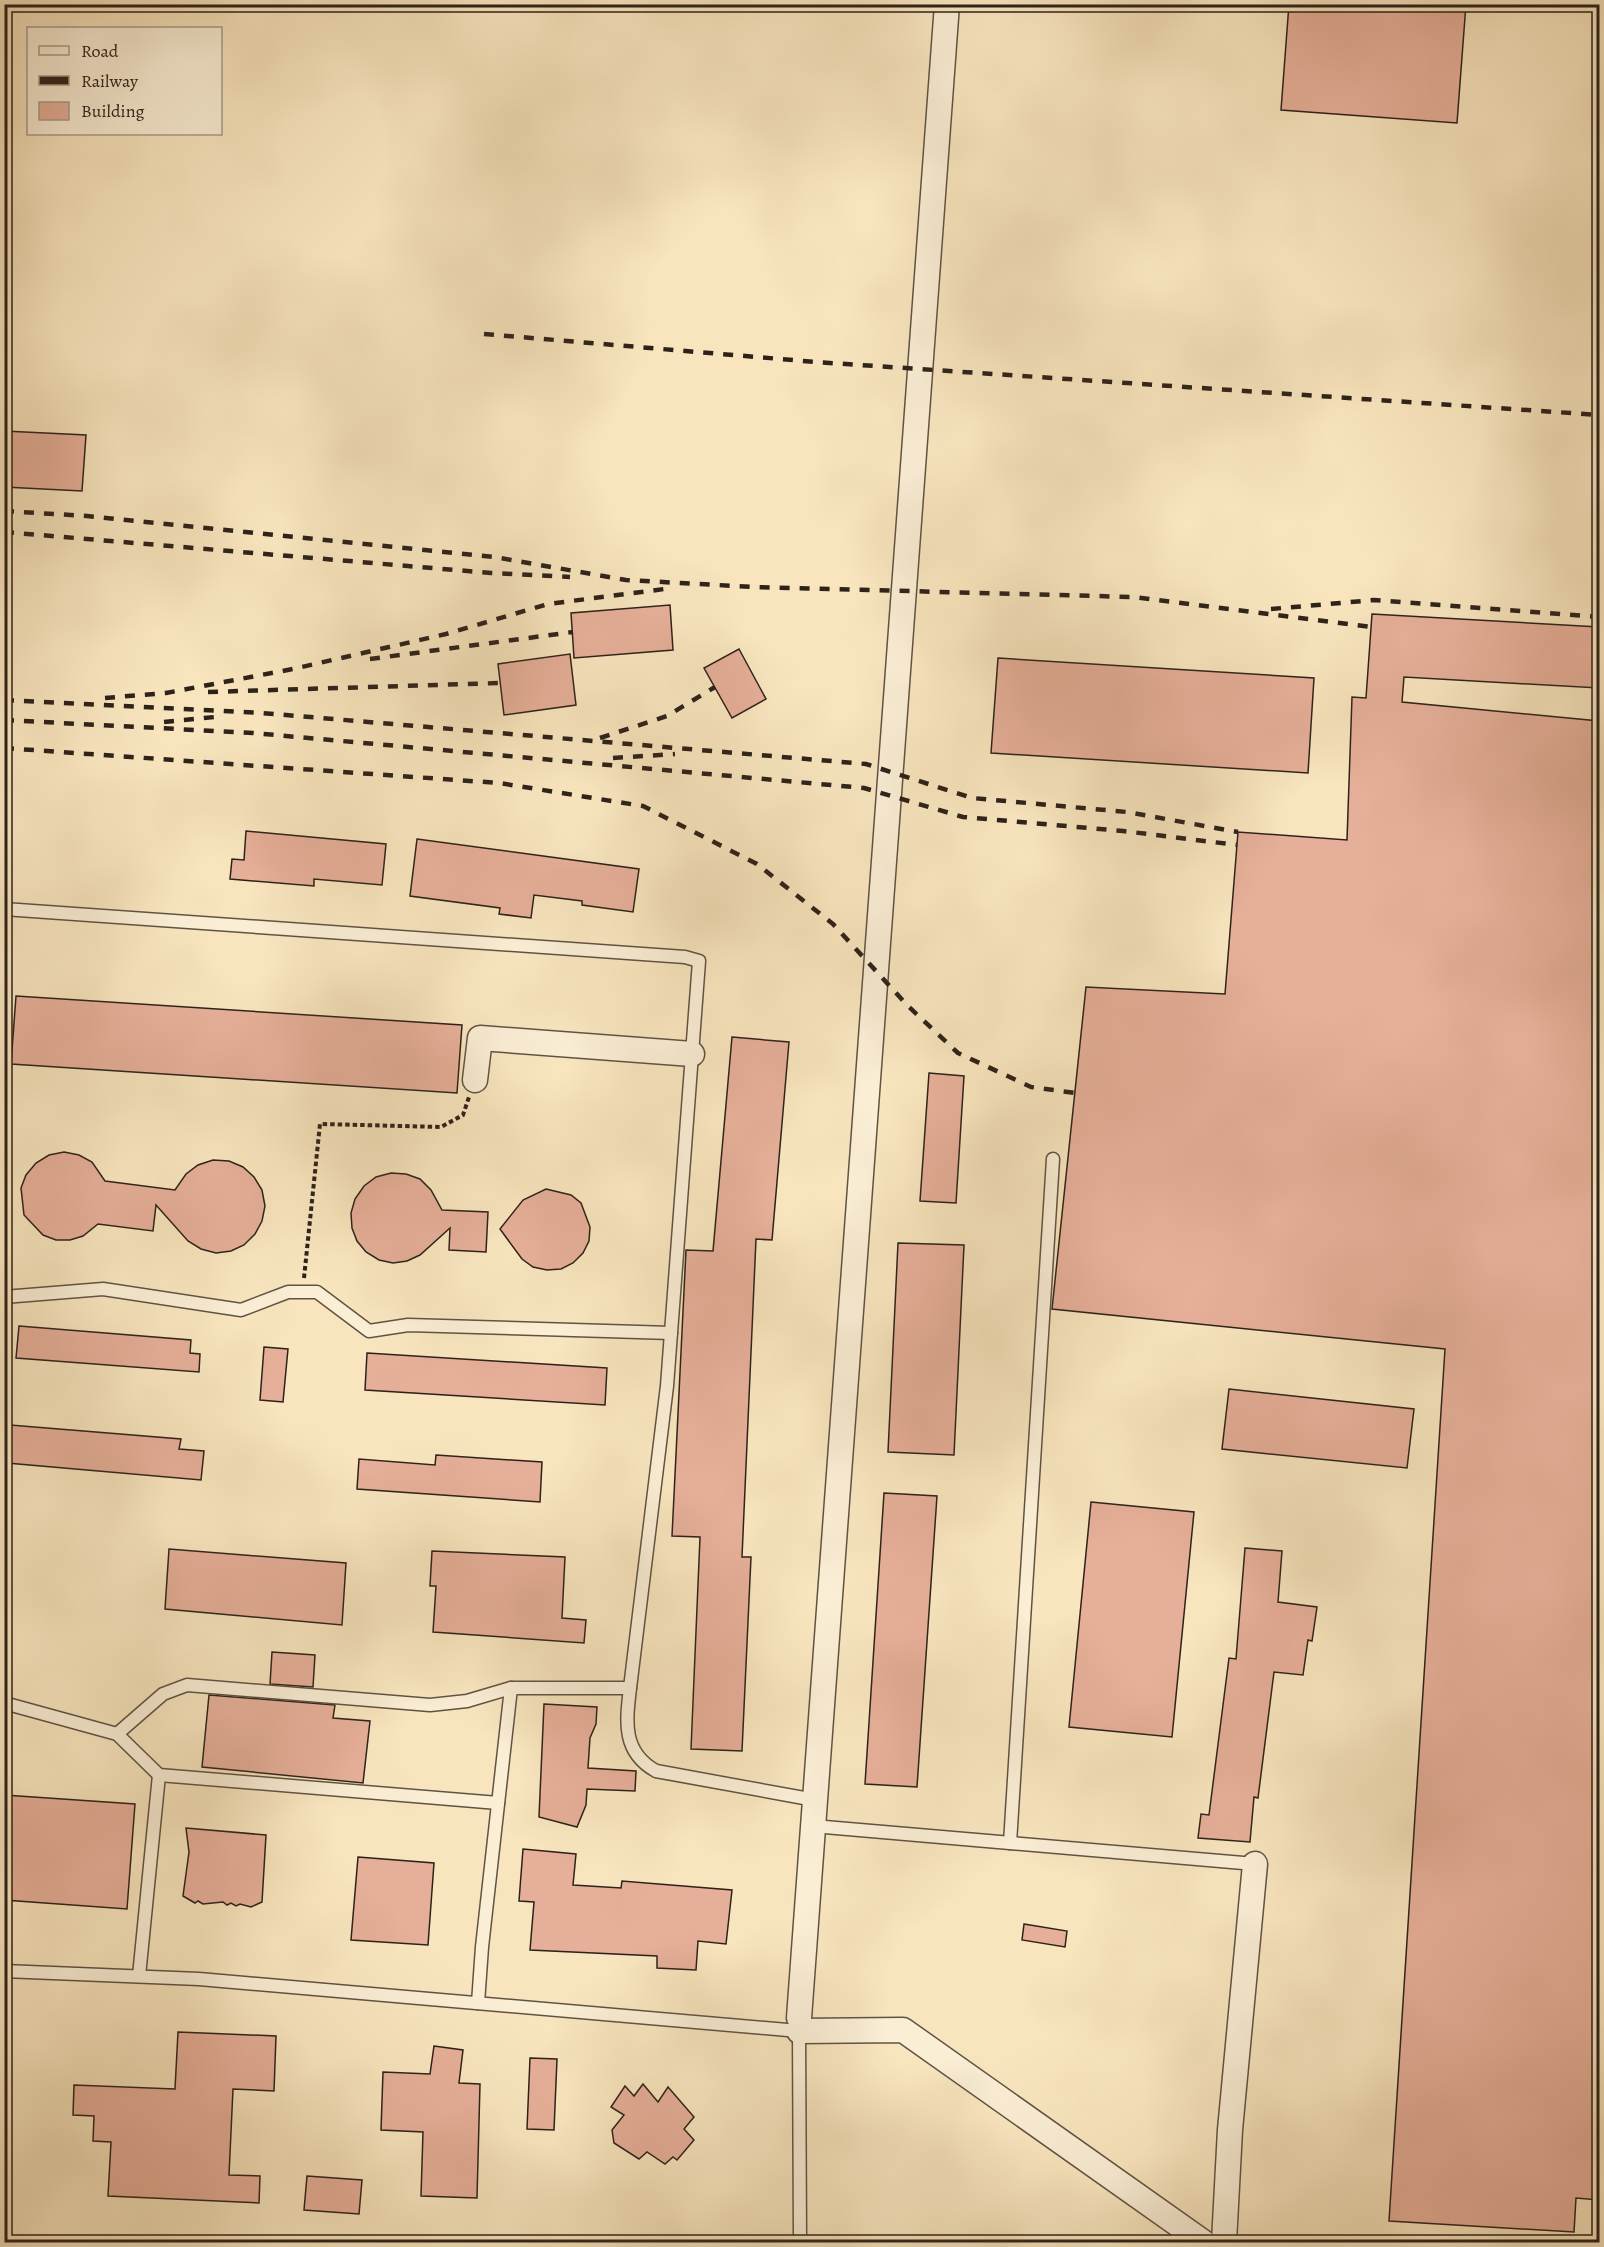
<svg xmlns="http://www.w3.org/2000/svg" width="1604" height="2247" viewBox="0 0 1604 2247" font-family="Alegreya,serif">
  <style>
    .building { fill: #e6af99; stroke: #2d221a; stroke-width: 1.5 }
    .lines { fill: none; stroke-linecap: round; stroke-linejoin: round }
    .service-casing { stroke: #605343; stroke-width: 15 }
    .minor-casing { stroke: #605343; stroke-width: 27 }
    .path { stroke: #2d221a; stroke-width: 4; stroke-dasharray: 4.5 3; stroke-linecap: butt }
    .service { stroke: #faeed5; stroke-width: 12 }
    .minor { stroke: #faeed5; stroke-width: 24 }
    .rail { stroke: #2d221a; stroke-width: 4.5; stroke-dasharray: 10 10; stroke-linecap: butt }
  </style>
  <rect width="100%" height="100%" fill="#f8e5be"/>
  <filter id="stains"><feTurbulence type="fractalNoise" baseFrequency=".00333" numOctaves="4"/><feColorMatrix values="0 0 0 0 .2 0 0 0 0 .09 0 0 0 0 .02 0 0 0 .5 -.17"/></filter>
  <radialGradient id="worn" r=".72"><stop offset=".6" stop-color="#630" stop-opacity="0"/><stop offset="1" stop-color="#630" stop-opacity=".3"/></radialGradient>
  <g class="building">
    <path d="M1289,4H1466L1457,123L1281,110Z"/>
    <path d="M4,431L86,435L82,491L4,487Z"/>
    <path d="M670,605L673,650L574,658L571,613Z"/>
    <path d="M1372,614L1599,627V688L1404,677L1402,702L1599,721V1833L1596,1880H1599V2200L1576,2198L1574,2232L1389,2221L1445,1349L1052,1309L1086,987L1225,994L1238,832L1347,840L1352,697L1366,698Z"/>
    <path d="M739,649L766,699L732,718L704,668Z"/>
    <path d="M570,654L576,705L504,715L498,664Z"/>
    <path d="M998,658L1314,678L1308,773L991,753Z"/>
    <path d="M246,831L386,844L382,885L314,879V886L230,879L232,859L244,860Z"/>
    <path d="M417,839L639,869L633,912L582,905V901L534,895L531,918L499,914L500,908L410,896Z"/>
    <path d="M16,996L462,1025L457,1093L11,1064Z"/>
    <path d="M732,1037L789,1042L772,1240L756,1239L742,1557H751L742,1751L691,1749L700,1537L672,1536L686,1250L713,1251Z"/>
    <path d="M929,1073L964,1076L956,1203L920,1201Z"/>
    <path d="M64,1152L79,1155L92,1162L105,1181L175,1190L186,1174L198,1165L213,1160L229,1161L243,1167L254,1177L262,1190L265,1206L262,1221L255,1234L244,1245L231,1251L216,1253L201,1249L188,1241L156,1205L153,1231L98,1224L83,1236L70,1240H56L43,1235L24,1215L21,1188L26,1175L36,1163L49,1155Z"/>
    <path d="M391,1173L406,1174L420,1179L431,1190L442,1210L488,1212L486,1252L449,1250L450,1228L420,1255L407,1261L393,1263L379,1260L366,1252L357,1241L352,1228L351,1213L355,1199L364,1186L376,1177Z"/>
    <path d="M546,1189L571,1195L581,1203L590,1227L589,1241L583,1253L573,1263L561,1269L547,1270L533,1267L522,1259L500,1229L523,1200Z"/>
    <path d="M898,1243L964,1245L954,1455L888,1452Z"/>
    <path d="M19,1326L191,1340L190,1353L200,1354L199,1372L16,1358Z"/>
    <path d="M264,1347L288,1349L283,1402L260,1400Z"/>
    <path d="M367,1353L607,1368L605,1405L365,1390Z"/>
    <path d="M1229,1389L1414,1409L1407,1468L1222,1449Z"/>
    <path d="M10,1425L181,1439L179,1449L204,1451L201,1480L7,1463Z"/>
    <path d="M436,1455L542,1462L540,1502L357,1489L359,1459L435,1465Z"/>
    <path d="M884,1493L937,1496L917,1787L865,1784Z"/>
    <path d="M1091,1502L1194,1512L1172,1737L1069,1727Z"/>
    <path d="M1245,1548L1282,1551L1278,1602L1317,1607L1312,1641L1308,1640L1303,1675L1274,1672L1258,1798L1254,1797L1250,1842L1198,1838L1201,1814L1209,1815L1229,1658L1236,1659Z"/>
    <path d="M169,1549L346,1563L342,1625L165,1609Z"/>
    <path d="M432,1551L565,1557L562,1618L586,1620L584,1643L433,1632L436,1586H430Z"/>
    <path d="M272,1652L315,1655L313,1687L270,1684Z"/>
    <path d="M209,1695L335,1705L333,1718L370,1721L363,1783L202,1767Z"/>
    <path d="M544,1704L597,1707L596,1724L590,1738L588,1768L636,1771L635,1791L587,1789L586,1805L577,1827L539,1817Z"/>
    <path d="M4,1795L135,1804L127,1909L4,1900Z"/>
    <path d="M186,1828L266,1835L262,1902L251,1907L240,1904L236,1906L231,1903L227,1905L223,1902L203,1904L198,1901L195,1903L183,1896L189,1852Z"/>
    <path d="M523,1849L576,1854L573,1885L621,1888L622,1881L732,1890L726,1944L698,1941L696,1970L657,1968V1956L530,1950L534,1902L519,1901Z"/>
    <path d="M358,1857L434,1863L428,1945L351,1940Z"/>
    <path d="M1024,1924L1067,1931L1065,1947L1022,1940Z"/>
    <path d="M178,2032L276,2036L274,2091L233,2089L229,2175L260,2176L259,2203L108,2196L111,2142L93,2141L94,2116L73,2115L74,2085L175,2089Z"/>
    <path d="M434,2046L463,2050L459,2083L480,2084L477,2198L421,2196L423,2132L381,2130L383,2072L430,2074Z"/>
    <path d="M530,2058L557,2059L554,2130L527,2129Z"/>
    <path d="M643,2084L658,2102L668,2087L694,2117L684,2129L694,2140L677,2160L673,2157L665,2164L647,2152L639,2159L614,2143L612,2130L624,2115L611,2107L625,2086L634,2096Z"/>
    <path d="M307,2176L362,2180L359,2214L304,2210Z"/>
  </g>
  <g class="lines">
    <g class="service-casing">
      <g id="service">
        <path d="M4,909L685,957L699,961L667,1386L630,1688H511L482,1947L478,2003"/>
        <path d="M4,1297L103,1289L241,1310L288,1292H317L369,1331L408,1325L671,1333"/>
        <path d="M630,1688C626,1722 622,1752 656,1771L815,1800"/>
        <path d="M4,1703L117,1734L159,1775L498,1803"/>
        <path d="M117,1734L163,1694L187,1685L430,1705L467,1701L511,1688"/>
        <path d="M813,1826L1255,1864"/>
        <path d="M1010,1843L1053,1159"/>
        <path d="M4,1971L199,1979L799,2031"/>
        <path d="M139,1976L159,1775"/>
        <path d="M799,2029L800,2242"/>
      </g>
    </g>
    <g class="minor-casing">
      <g id="minor">
        <path d="M475,1080L480,1038L692,1054"/>
        <path d="M799,2018L947,4"/>
        <path d="M799,2031L903,2030L1203,2242"/>
        <path d="M1224,2242L1230,2130L1255,1864"/>
      </g>
    </g>
    <path class="path" d="M304,1278L320,1124L441,1127L463,1115L469,1097"/>
    <use href="#service" class="service"/>
    <use href="#minor" class="minor"/>
    <g class="rail">
      <path d="M484,334L816,362L1600,415"/>
      <path d="M4,511L87,516L494,557L626,580L754,587L1133,597L1372,627"/>
      <path d="M4,532L491,573L570,577"/>
      <path d="M1271,609L1374,600L1600,617"/>
      <path d="M370,659L573,632"/>
      <path d="M208,692L500,683"/>
      <path d="M105,698L166,693L293,669L446,634L548,604L672,588"/>
      <path d="M4,700L262,713L866,764L972,798L1127,812L1238,832"/>
      <path d="M4,720L253,733L864,788L963,817L1123,831L1237,845"/>
      <path d="M164,722L215,717"/>
      <path d="M600,738L667,716L715,687"/>
      <path d="M4,748L499,783L643,806L757,864L833,924L908,1006L958,1053L1031,1087L1075,1093"/>
      <path d="M613,758L675,754"/>
    </g>
  </g>
  <rect width="1604" height="2247" fill="none" stroke="#f8e5be" stroke-width="24"/>
  <rect x="6" y="6" width="1592" height="2235" fill="none" stroke="#2d221a" stroke-width="3"/>
  <rect x="12" y="12" width="1580" height="2223" fill="none" stroke="#2d221a" stroke-width="1.5"/>
  <rect x="27" y="27" width="195" height="108" fill="#faeed5" stroke="#a89c8a" stroke-width="1.5"/>
  <rect x="39" y="46" width="30" height="9" fill="#faeed5" stroke="#a89c8a" stroke-width="1.5"/>
  <text x="81" y="57" font-size="18" fill="#2d221a">Road</text>
  <rect x="39" y="76" width="30" height="9" fill="#2d221a" stroke="#a89c8a" stroke-width="1.5"/>
  <text x="81" y="87" font-size="18" fill="#2d221a">Railway</text>
  <rect x="39" y="102" width="30" height="18" fill="#e6af99" stroke="#a89c8a" stroke-width="1.5"/>
  <text x="81" y="117" font-size="18" fill="#2d221a">Building</text>
  <rect width="100%" height="100%" filter="url(#stains)"/>
  <rect width="100%" height="100%" fill="url(#worn)"/>
</svg>
